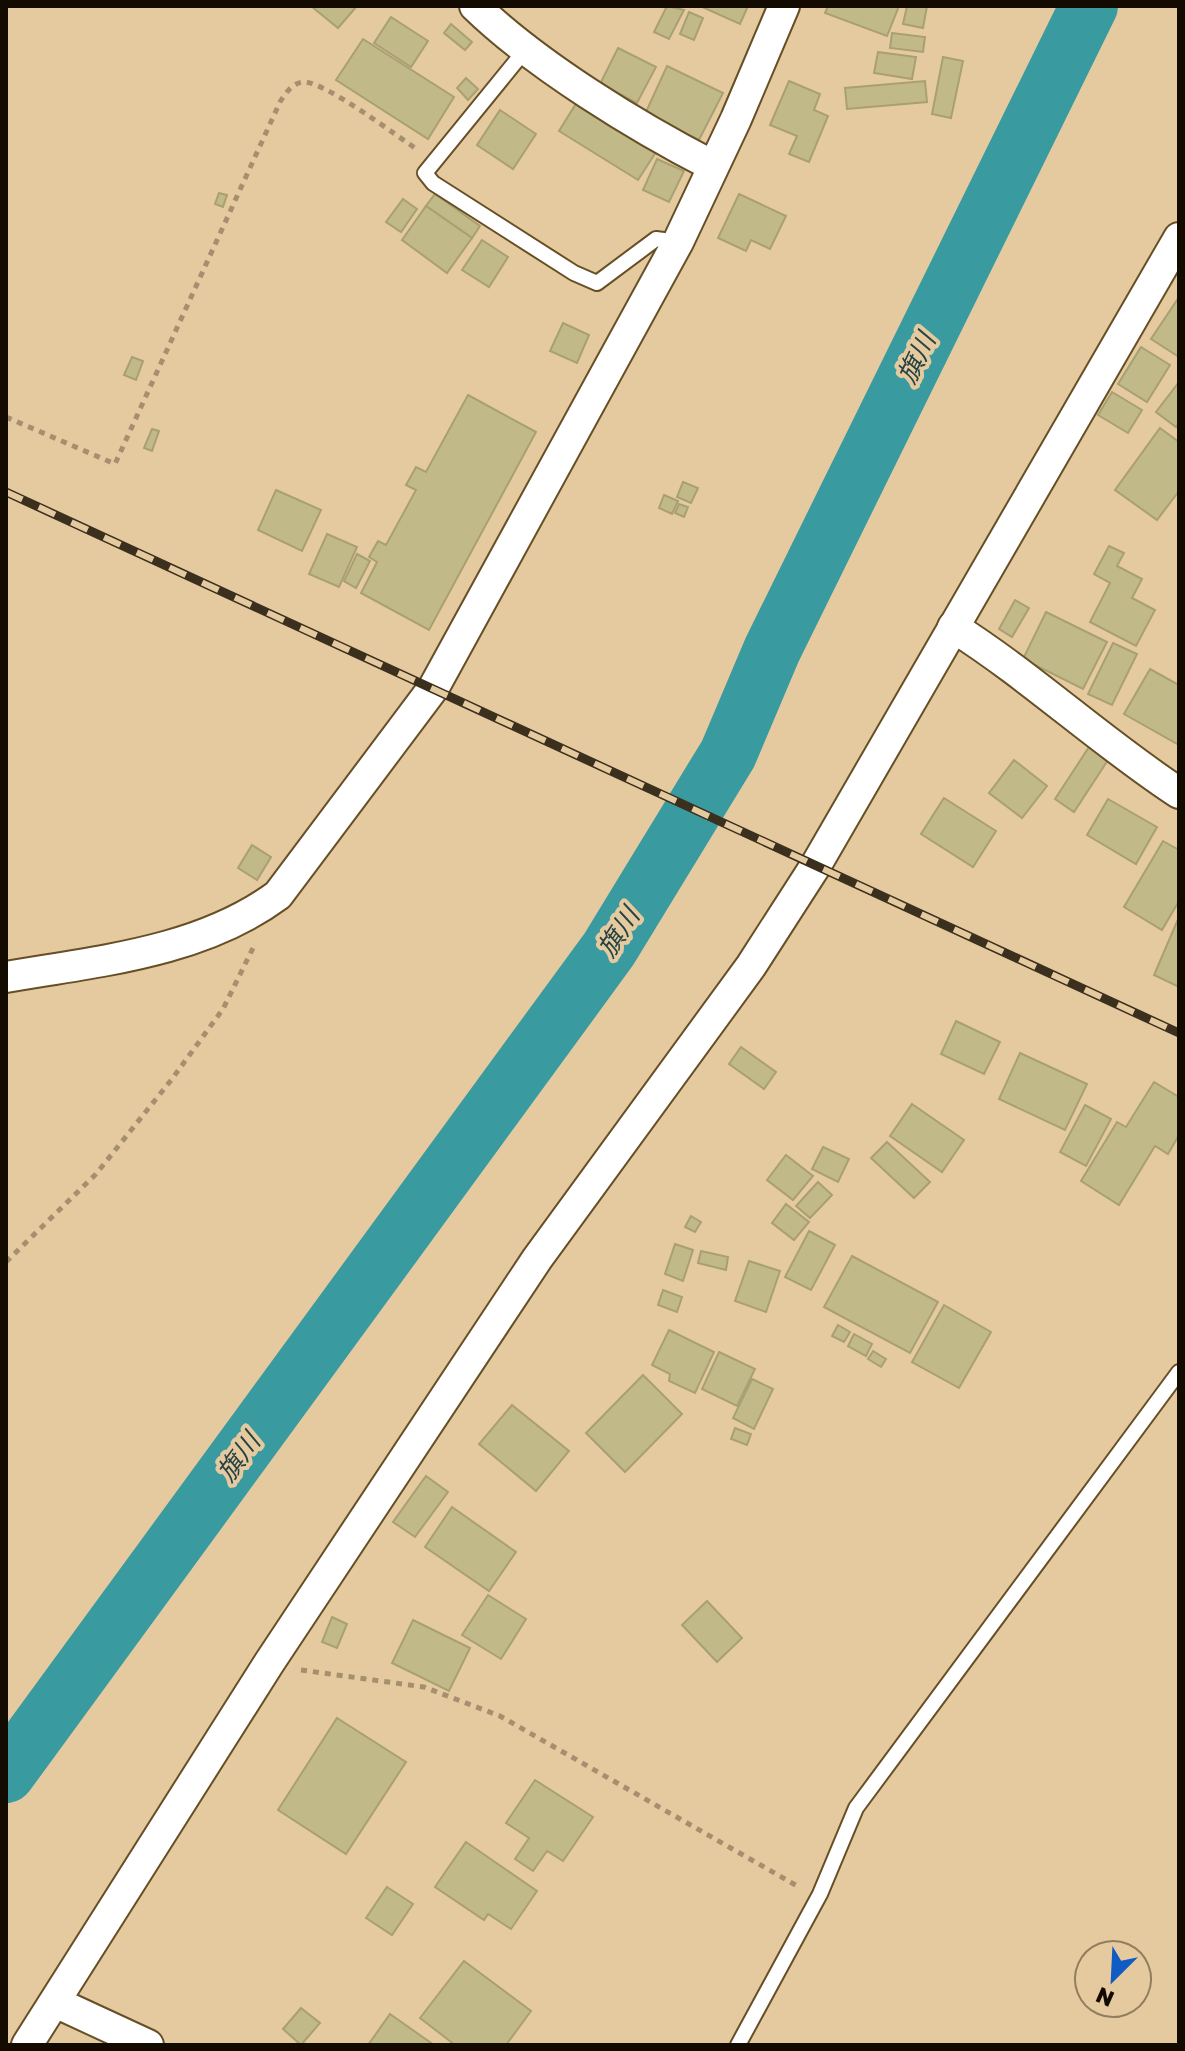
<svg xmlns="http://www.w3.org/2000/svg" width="1185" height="2051" viewBox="0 0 1185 2051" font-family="'Golos Text','Noto Sans JP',sans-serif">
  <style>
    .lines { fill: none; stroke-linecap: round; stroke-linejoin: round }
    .river { stroke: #399b9f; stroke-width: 58 }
    .building { fill: #c2b989; stroke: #a9a071; stroke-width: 2 }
    .service-casing { stroke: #664f26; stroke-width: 18 }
    .minor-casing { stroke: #664f26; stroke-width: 34 }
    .path { stroke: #a58f6e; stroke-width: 5; stroke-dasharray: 6 6; stroke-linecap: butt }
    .service { stroke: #fff; stroke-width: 14 }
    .minor { stroke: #fff; stroke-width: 30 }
    .rail-casing { stroke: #3b2f1e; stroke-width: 9 }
    .rail { stroke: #e6ca9f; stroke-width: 6; stroke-dasharray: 18; stroke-linecap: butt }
    .labels { text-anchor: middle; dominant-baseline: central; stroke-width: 8; stroke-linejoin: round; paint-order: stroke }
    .water-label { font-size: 26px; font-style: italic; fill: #244243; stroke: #e6ca9f }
  </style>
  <rect width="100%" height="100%" fill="#e6ca9f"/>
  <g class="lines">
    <path class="river" d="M6,1774L609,949L728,754L772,650L1089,6"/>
  </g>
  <g class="building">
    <path d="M311,6H357L338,28Z"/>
    <path d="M667,6L684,10L669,39L654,32Z"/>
    <path d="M700,6H748L740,24Z"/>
    <path d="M828,6H899L887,36L825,13Z"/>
    <path d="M907,6H927L923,28L903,24Z"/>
    <path d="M689,12L703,18L694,40L680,34Z"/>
    <path d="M391,17L428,41L411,67L374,43Z"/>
    <path d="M451,24L472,42L465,50L444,33Z"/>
    <path d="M892,33L925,37L923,52L890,48Z"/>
    <path d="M363,39L454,97L428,139L336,80Z"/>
    <path d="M618,48L656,67L637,103L600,84Z"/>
    <path d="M878,52L916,57L912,79L874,73Z"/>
    <path d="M943,57L963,61L951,118L932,114Z"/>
    <path d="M667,66L723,93L699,140L645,114Z"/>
    <path d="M466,78L478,89L468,100L457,88Z"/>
    <path d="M789,81L820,94L814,110L828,116L809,162L789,154L797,136L770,125Z"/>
    <path d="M925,81L927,102L847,109L845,88Z"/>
    <path d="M577,102L656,152L638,180L559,131Z"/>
    <path d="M500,110L536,134L513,169L477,145Z"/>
    <path d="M657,159L684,171L669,202L643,190Z"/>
    <path d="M219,193L227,195L223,207L215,204Z"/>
    <path d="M435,194L480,226L472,238L426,206Z"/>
    <path d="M739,194L786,216L770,249L751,240L746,251L718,238Z"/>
    <path d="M403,199L417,209L401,232L386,222Z"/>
    <path d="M426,206L472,238L447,273L402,240Z"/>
    <path d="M482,240L508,257L489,287L462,270Z"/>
    <path d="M1179,297V357L1151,339Z"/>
    <path d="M563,323L589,335L577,363L550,351Z"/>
    <path d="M1141,347L1170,365L1147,402L1118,384Z"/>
    <path d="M132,357L143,361L136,380L124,375Z"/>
    <path d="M1179,382V423L1176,427L1156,412Z"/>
    <path d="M1112,392L1142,410L1128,433L1098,415Z"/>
    <path d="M468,395L536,432L429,630L361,593L377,562L369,557L378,541L386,545L416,490L406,485L416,467L426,472Z"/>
    <path d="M1160,428L1179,442V491L1157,520L1115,490Z"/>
    <path d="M152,429L159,431L152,451L144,448Z"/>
    <path d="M683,482L698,488L691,503L677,497Z"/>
    <path d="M276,490L321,510L302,551L258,530Z"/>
    <path d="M664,495L678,501L672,514L659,508Z"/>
    <path d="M679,504L688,507L684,517L675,513Z"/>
    <path d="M327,534L357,547L339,587L309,574Z"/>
    <path d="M1109,546L1124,553L1117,566L1142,579L1132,598L1155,610L1136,646L1090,622L1110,583L1094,574Z"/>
    <path d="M357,554L370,561L356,588L344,581Z"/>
    <path d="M1015,600L1029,608L1012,637L999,629Z"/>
    <path d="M1046,612L1107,642L1083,689L1023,659Z"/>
    <path d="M1113,643L1137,654L1112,705L1088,694Z"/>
    <path d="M1150,669L1179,685V745L1124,714Z"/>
    <path d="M1089,747L1108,760L1074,812L1055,799Z"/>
    <path d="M1014,760L1047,786L1022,818L989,793Z"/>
    <path d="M944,798L996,831L973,867L921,834Z"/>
    <path d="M1108,799L1157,827L1136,864L1087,835Z"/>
    <path d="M1163,841L1179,850V901L1162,930L1124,907Z"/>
    <path d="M252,845L271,857L257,880L238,868Z"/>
    <path d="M1179,917V987L1154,975Z"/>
    <path d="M956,1021L1000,1042L984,1074L941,1054Z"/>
    <path d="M741,1047L776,1072L764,1089L729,1064Z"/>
    <path d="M1020,1053L1087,1084L1065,1130L999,1099Z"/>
    <path d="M1154,1082L1179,1097V1135L1168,1154L1155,1146L1119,1205L1081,1181L1117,1122L1126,1127Z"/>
    <path d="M912,1104L964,1140L942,1172L890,1136Z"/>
    <path d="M1085,1105L1111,1119L1086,1166L1060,1152Z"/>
    <path d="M887,1142L930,1182L914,1198L871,1158Z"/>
    <path d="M823,1147L849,1159L838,1182L812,1169Z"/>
    <path d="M786,1155L813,1176L793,1200L767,1180Z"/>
    <path d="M818,1182L832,1195L810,1218L796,1206Z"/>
    <path d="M786,1204L809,1222L794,1240L772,1223Z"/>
    <path d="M691,1216L701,1222L695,1232L685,1227Z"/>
    <path d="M809,1231L835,1245L811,1290L785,1277Z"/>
    <path d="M675,1244L693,1250L683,1281L665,1274Z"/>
    <path d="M701,1251L728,1257L726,1270L698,1263Z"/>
    <path d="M852,1256L938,1302L910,1353L824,1307Z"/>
    <path d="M749,1261L780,1271L766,1312L735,1301Z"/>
    <path d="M663,1290L682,1297L677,1312L658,1305Z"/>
    <path d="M944,1305L991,1332L959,1388L912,1362Z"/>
    <path d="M838,1325L850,1332L844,1342L832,1336Z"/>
    <path d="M669,1330L714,1352L695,1393L669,1381L670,1374L652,1365Z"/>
    <path d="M854,1334L872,1344L866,1356L848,1346Z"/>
    <path d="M873,1351L886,1359L881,1367L868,1359Z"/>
    <path d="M719,1352L755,1369L737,1406L702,1389Z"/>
    <path d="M643,1375L682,1414L625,1472L586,1433Z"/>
    <path d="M752,1379L773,1389L754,1429L733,1418Z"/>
    <path d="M512,1405L569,1451L536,1491L479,1444Z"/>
    <path d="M735,1428L751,1434L747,1445L731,1439Z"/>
    <path d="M426,1476L448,1492L415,1537L393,1522Z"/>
    <path d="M452,1507L516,1552L489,1591L425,1547Z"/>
    <path d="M488,1595L526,1619L501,1659L462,1635Z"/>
    <path d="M707,1601L742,1638L717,1662L682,1625Z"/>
    <path d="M332,1617L347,1624L337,1648L322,1642Z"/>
    <path d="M413,1620L470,1648L449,1691L392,1663Z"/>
    <path d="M337,1718L406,1762L346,1854L278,1810Z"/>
    <path d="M535,1780L593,1817L563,1861L547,1851L533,1871L515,1859L529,1838L506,1823Z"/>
    <path d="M466,1842L537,1891L511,1929L488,1914L484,1920L435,1887Z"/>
    <path d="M387,1887L413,1904L392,1935L366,1918Z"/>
    <path d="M464,1961L531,2011L506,2045H455L420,2018Z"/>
    <path d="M301,2008L320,2023L301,2045L283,2029Z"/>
    <path d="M390,2014L434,2045H368Z"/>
  </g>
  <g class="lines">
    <g class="service-casing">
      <g id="service">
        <path d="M526,49L425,173L433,183L574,273L597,283L656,239L678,242"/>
        <path d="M738,2045L820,1894L856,1808L1179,1372"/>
      </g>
    </g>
    <g class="minor-casing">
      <g id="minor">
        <path d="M475,6C536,65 637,127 713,166"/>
        <path d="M953,627C1032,677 1101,742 1179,793"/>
        <path d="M6,977C99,961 201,952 278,895L434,687L678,242L736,119L784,6"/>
        <path d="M55,2002L148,2045"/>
        <path d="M27,2045L269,1663L537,1259L751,966L816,865L1179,238"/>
      </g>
    </g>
    <g class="path">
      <path d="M6,417L115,464L280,102C285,94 292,83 303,82C323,80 398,137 418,150"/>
      <path d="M6,1262L96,1174L172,1079L223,1009L254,946"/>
      <path d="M301,1670L424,1687L500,1716L799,1887"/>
    </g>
    <use href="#service" class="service"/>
    <use href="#minor" class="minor"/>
    <g class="rail-casing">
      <path id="rail" d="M6,492L1179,1033"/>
    </g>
    <use href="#rail" class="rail"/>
  </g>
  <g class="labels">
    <g class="water-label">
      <text transform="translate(916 358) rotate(-64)">旗川</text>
      <text transform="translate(618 932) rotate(-57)">旗川</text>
      <text transform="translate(238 1457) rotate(-54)">旗川</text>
    </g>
  </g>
  <rect width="1185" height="2051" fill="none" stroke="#140b00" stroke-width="16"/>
  <g transform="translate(1113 1979) rotate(204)"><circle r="38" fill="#e6ca9f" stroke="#927e5f" stroke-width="2"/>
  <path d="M0-6L14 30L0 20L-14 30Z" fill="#115bc5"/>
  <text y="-12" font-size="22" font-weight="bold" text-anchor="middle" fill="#140b00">N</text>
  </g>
</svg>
